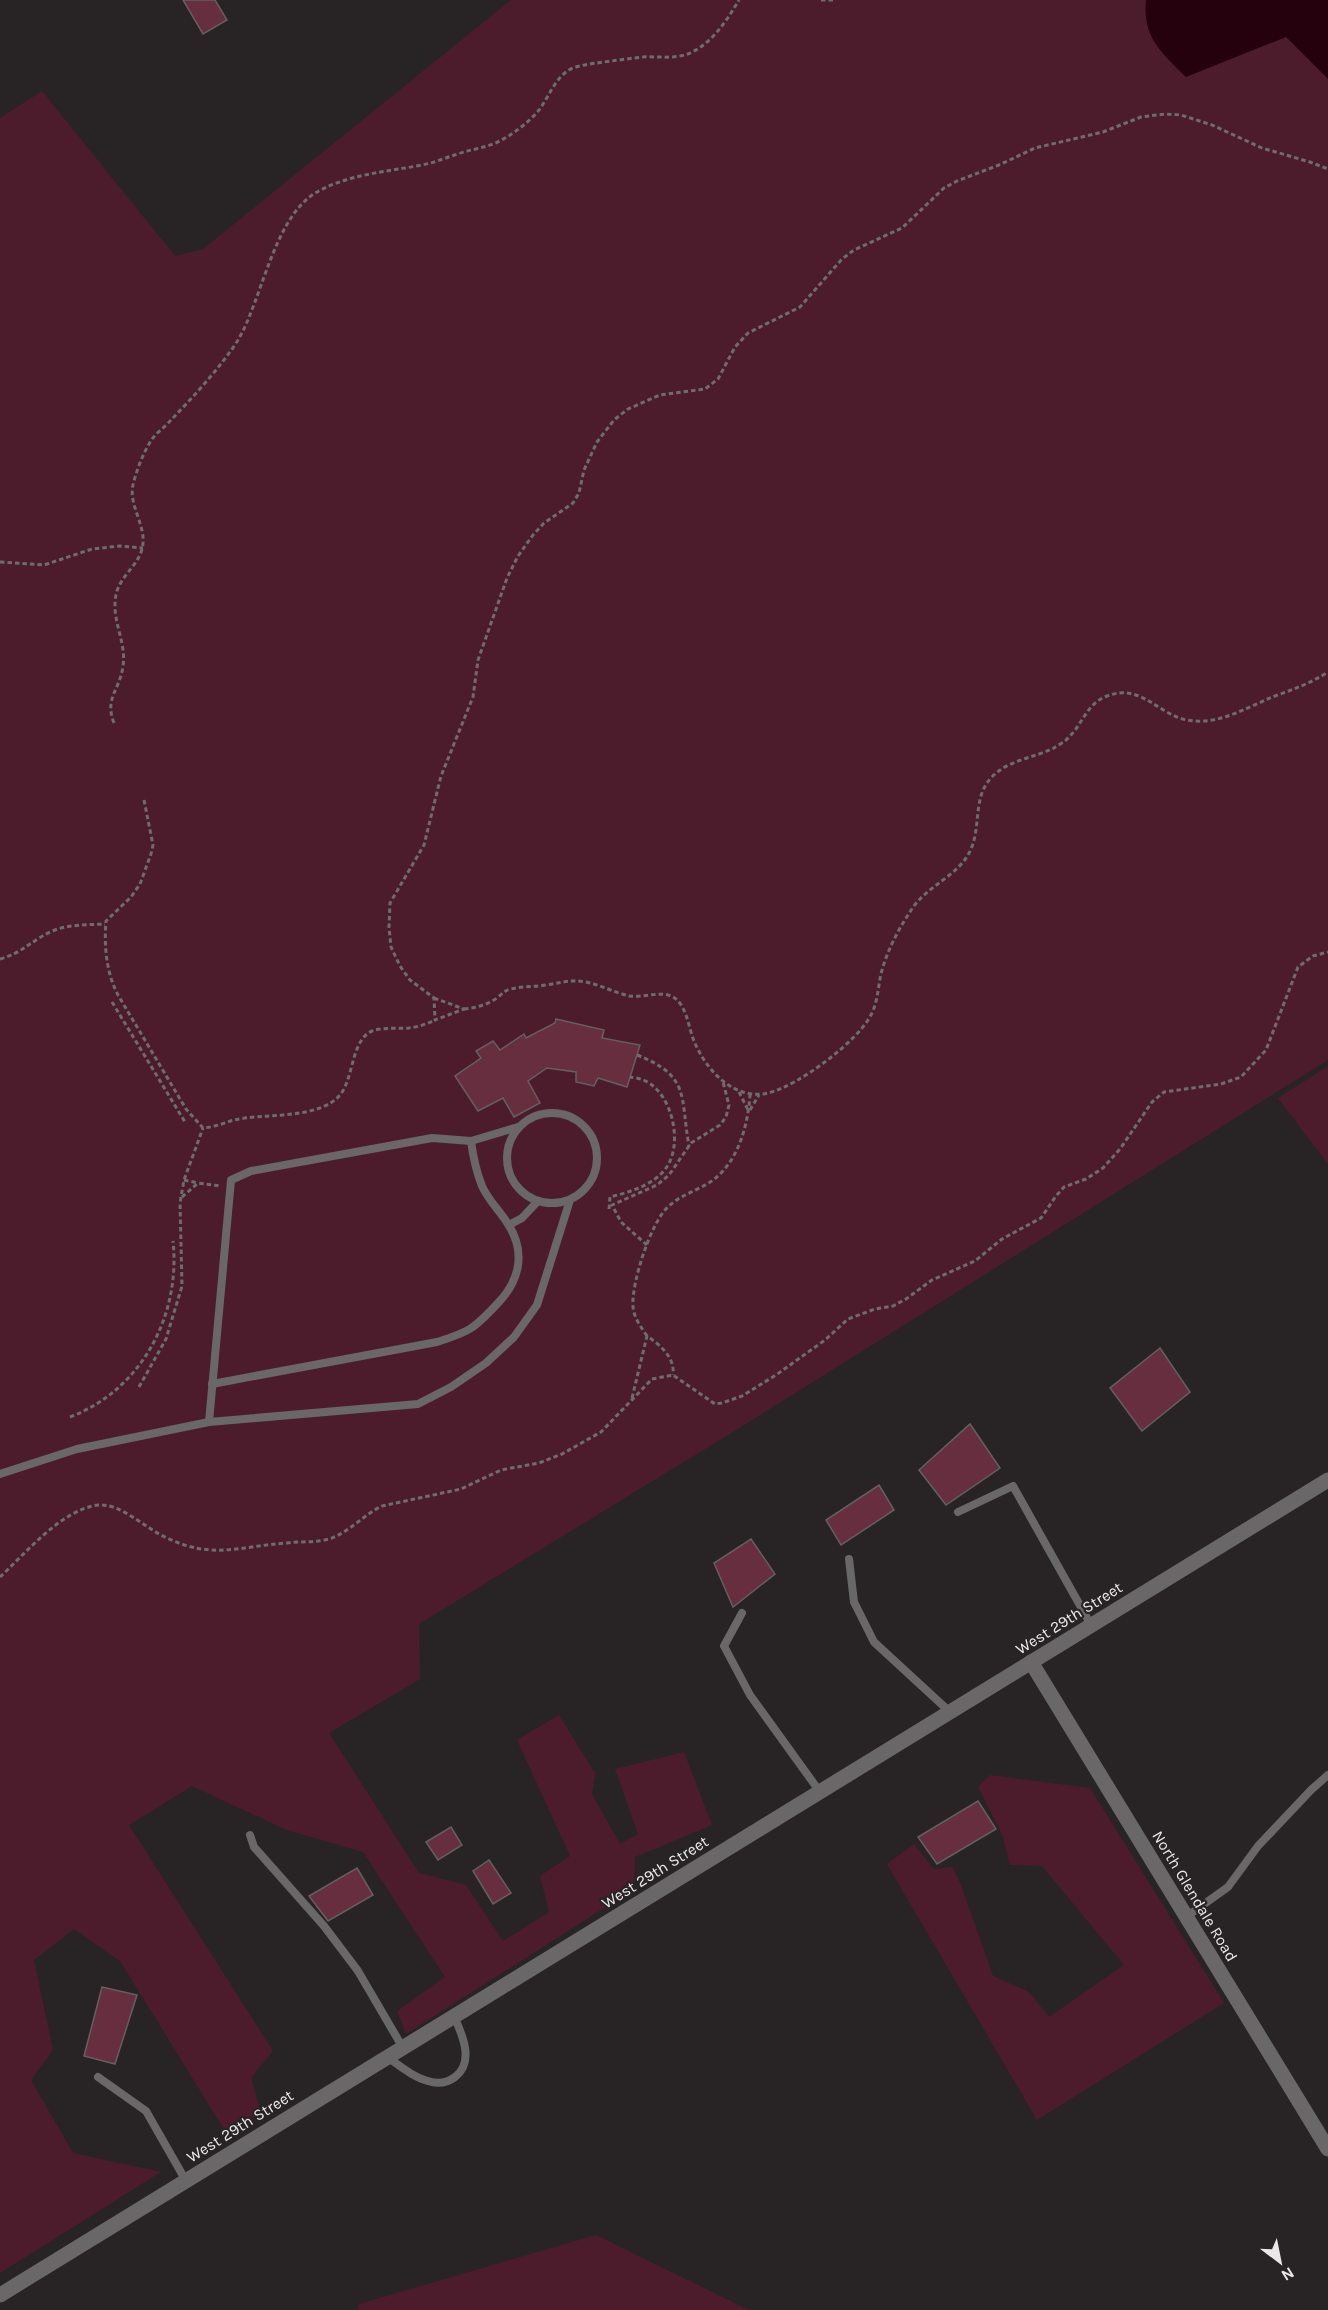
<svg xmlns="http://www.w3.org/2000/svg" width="1328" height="2310" viewBox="0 0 1328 2310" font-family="Karla,sans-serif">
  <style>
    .green { fill: #4c1c2c }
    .water { fill: #25000d }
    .building { fill: #672e40; stroke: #645f60; stroke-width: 1.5 }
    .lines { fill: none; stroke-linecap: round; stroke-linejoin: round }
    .path { stroke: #6f6c6c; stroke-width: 3; stroke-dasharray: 4.5 3; stroke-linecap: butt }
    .service { stroke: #696767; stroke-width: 8 }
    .minor { stroke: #696767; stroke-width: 15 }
    .labels { text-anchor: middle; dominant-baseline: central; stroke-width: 4.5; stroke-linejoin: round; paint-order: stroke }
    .street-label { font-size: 16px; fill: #e9e7e7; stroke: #282425 }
  </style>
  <rect width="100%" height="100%" fill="#282425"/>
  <g class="green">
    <path d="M511,0H1328V1060L741,1427L419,1624L420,1679L329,1733L419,1873L466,1885L503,1941L549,1912L540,1876L570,1856L517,1740L559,1715L595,1773L592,1794L620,1844L638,1834L615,1769L684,1752L712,1825L635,1857L634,1889L406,2034L397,2011L445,1977L363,1852L287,1830L192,1786L129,1825L273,2051L251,2078L261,2112L227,2134L120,1961L74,1929L34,1960L53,2050L31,2080L73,2153L161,2172L0,2273V118L42,91L175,256L203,249Z"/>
    <path d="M1328,1066V1164L1278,1098Z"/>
    <path d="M990,1775L1090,1788L1224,2003L1037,2120L887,1864L914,1844L934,1869L952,1867L961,1885L993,1976L1029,1992L1049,2017L1124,1965L1042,1866L1010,1865L1002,1834L978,1787Z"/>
    <path d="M596,2235L749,2310H358L359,2304Z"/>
  </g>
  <path class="water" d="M1146,0H1328V79L1286,37L1186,77C1162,53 1142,37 1146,0Z"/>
  <g class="building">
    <path d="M183,0H215L227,20L203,34Z"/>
    <path d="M556,1019L604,1030L602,1038L640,1045L627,1087L598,1078L594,1086L576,1082V1072L547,1068L528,1081L540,1103L514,1117L503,1098L478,1111L455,1076L481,1058L476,1051L493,1041L500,1050L524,1034L526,1038L555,1023Z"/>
    <path d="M1160,1348L1190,1392L1142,1431L1110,1388Z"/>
    <path d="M970,1424L1000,1468L946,1505L919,1470Z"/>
    <path d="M879,1485L894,1510L841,1545L826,1520Z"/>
    <path d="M751,1539L775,1574L733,1607L714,1563Z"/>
    <path d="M978,1801L996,1829L937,1864L918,1837Z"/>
    <path d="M451,1827L462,1845L438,1860L426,1842Z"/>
    <path d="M489,1860L511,1893L493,1904L473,1871Z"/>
    <path d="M357,1868L373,1895L328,1921L309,1896Z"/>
    <path d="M102,1987L137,1995L115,2064L84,2056Z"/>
  </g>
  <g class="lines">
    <g class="path">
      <path d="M821,0H833"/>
      <path d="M0,562L44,565L92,549L120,546L143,548"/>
      <path d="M114,723C104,698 120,690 123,666C127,641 109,617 117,591C122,575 138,565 142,549C148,527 128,506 133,485C136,472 142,456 149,444C154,434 164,428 171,420C193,397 221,367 238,340C262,300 274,216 317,192C349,174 386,172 422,165C437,162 450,156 464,152C478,148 493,146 505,138C517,131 530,121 539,110C549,97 556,75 573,68C585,64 598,63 611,61C621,60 632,58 643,57C659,56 677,60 692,52C713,42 727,20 739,0"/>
      <path d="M144,800L153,845L151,854L140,884L131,897L106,921C104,946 106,972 118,995L186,1109L203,1128C215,1127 224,1123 234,1120C263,1113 319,1120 340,1095C354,1078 351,1040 372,1031C383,1027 397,1029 409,1028C418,1027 427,1024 435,1020"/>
      <path d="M0,959C22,953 31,941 50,932C67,924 87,925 105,924"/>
      <path d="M434,998L464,1009L435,1020L434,998L410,980L400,966L391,947L389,927L390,903L424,845L441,776L473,697L478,660L507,578L518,556L533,535L544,523L573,503L579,493L584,470L597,442L614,420L628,409L660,395L705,389L718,379L735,347L748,333L800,307L842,259L854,250L902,228L944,188L957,181L999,165L1035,148L1103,132L1141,117L1165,114L1181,115L1212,125L1262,148L1310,162L1328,169"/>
      <path d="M112,1002L185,1122"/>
      <path d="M464,1009C475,1008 487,1005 497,998C502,994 505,990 511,989C522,986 534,987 546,985C560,983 571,979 586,982C601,985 615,993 630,996C643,998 659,991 671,996C687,1003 688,1027 694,1041C706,1070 734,1101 768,1093C798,1086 859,1041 872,1013C878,1000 878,987 881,974C887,950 900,926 914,906C930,884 960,875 971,849C981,826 973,797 991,778C1007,760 1034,758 1054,748C1058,745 1065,742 1068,738C1083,724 1086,704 1107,696C1141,683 1157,714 1187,720C1219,726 1247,707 1275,696C1294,689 1311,683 1328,672"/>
      <path d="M637,1055C691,1076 680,1097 689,1146"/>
      <path d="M739,1092L748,1110"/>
      <path d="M750,1110L759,1095"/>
      <path d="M184,1180L198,1183"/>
      <path d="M182,1197L198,1183L220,1186"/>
      <path d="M609,1209L610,1197C630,1192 654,1185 666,1168C684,1144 672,1091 643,1080C639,1078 634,1078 630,1077"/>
      <path d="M647,1245L621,1222L612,1205L657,1185L669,1175L691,1143L720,1125L726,1117L729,1105L723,1082"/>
      <path d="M647,1336C641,1327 634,1318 633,1307C631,1284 651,1221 669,1206C684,1192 705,1189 719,1175C740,1155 748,1123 750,1095"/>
      <path d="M139,1387L166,1339L182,1286L180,1203L184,1180L203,1128"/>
      <path d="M632,1398L647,1336C660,1345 675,1357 673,1375"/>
      <path d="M70,1417C141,1390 181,1316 173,1241"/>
      <path d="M0,1577C26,1553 61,1510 98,1505C121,1503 146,1529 167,1538C213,1560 240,1546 287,1543C302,1541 318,1543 332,1538C350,1531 365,1514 382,1506L461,1489L501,1470L539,1463L562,1454L601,1432L652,1379L673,1375L715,1404L722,1403L742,1396L776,1375L825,1340L848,1319L875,1309L893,1306L906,1299L932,1280L975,1261L1002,1239L1041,1218L1056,1196L1064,1187L1086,1179L1103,1168L1120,1149L1152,1102L1164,1092L1221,1084L1241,1077L1266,1050L1298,967L1313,956L1328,952"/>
    </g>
    <g class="service">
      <circle cx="552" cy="1158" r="45"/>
      <path d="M509,1225L522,1218L538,1201"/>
      <path d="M212,1384L437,1342C469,1332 474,1329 498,1303C520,1280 526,1252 508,1224C500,1211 488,1200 482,1186C476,1171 473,1156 471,1141"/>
      <path d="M209,1422L231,1180L251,1171L432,1138L471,1141L518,1127"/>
      <path d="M0,1474L77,1449L209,1422L418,1404L451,1387L486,1363L514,1337L537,1305L570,1200"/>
      <path d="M958,1512L1013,1486L1091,1625"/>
      <path d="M849,1559L854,1602L874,1642L950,1712"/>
      <path d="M742,1613L724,1646L750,1695L820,1792"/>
      <path d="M250,1835L254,1847L324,1926L358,1971L403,2048"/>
      <path d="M1186,1917L1228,1887L1258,1846L1311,1790L1328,1775"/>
      <path d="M387,2057C400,2066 413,2077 428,2081C437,2084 447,2083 455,2077C475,2062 462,2034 454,2016"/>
      <path d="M98,2077L146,2111L186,2181"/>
    </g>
    <g class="minor">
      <path d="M1031,1662L1328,2149"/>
      <path d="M0,2295L1328,1480"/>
    </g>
  </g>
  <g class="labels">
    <g class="street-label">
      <text transform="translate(1069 1618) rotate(-32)">West 29th Street</text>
      <text transform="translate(655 1872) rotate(-32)">West 29th Street</text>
      <text transform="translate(1195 1896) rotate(59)">North Glendale Road</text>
      <text transform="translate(240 2126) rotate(-32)">West 29th Street</text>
    </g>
  </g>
  <g transform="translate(1280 2262) rotate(148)" stroke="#282425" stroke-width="4.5" paint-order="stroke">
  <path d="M0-4.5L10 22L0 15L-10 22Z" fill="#e9e7e7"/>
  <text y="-9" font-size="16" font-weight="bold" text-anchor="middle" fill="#e9e7e7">N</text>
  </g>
</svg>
